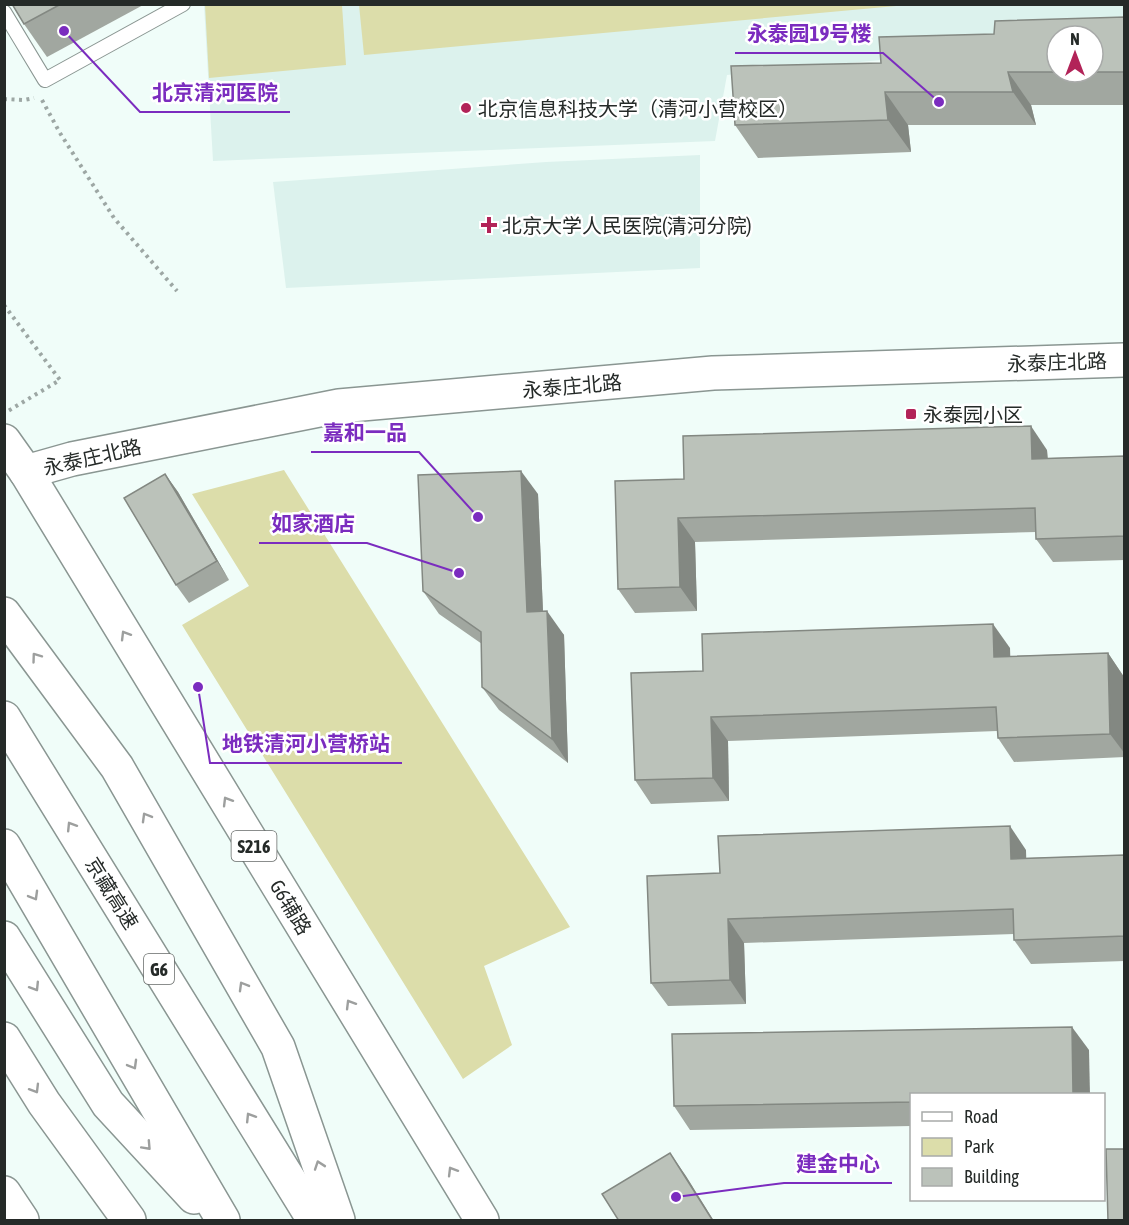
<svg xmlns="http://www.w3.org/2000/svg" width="1129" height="1225" viewBox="0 0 1129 1225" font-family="'Asap Condensed','Noto Sans SC',sans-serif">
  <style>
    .built { fill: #dcf2ed }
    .green { fill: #dcddaa }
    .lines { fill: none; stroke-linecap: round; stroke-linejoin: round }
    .service-casing { stroke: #8a9692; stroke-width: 16 }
    .tertiary-casing { stroke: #8a9692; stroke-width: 36 }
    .primary-casing { stroke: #8a9692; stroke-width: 36 }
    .motorway-casing { stroke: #8a9692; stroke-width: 36 }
    .path { stroke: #9da7a4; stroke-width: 4; stroke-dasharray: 3 4.5; stroke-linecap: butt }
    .service { stroke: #fff; stroke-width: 14 }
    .tertiary { stroke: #fff; stroke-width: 33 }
    .primary { stroke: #fff; stroke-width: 33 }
    .motorway { stroke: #fff; stroke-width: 33 }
    .wall { fill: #a1a7a0 }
    .shaded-wall { fill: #838882 }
    .building { fill: #bbc2ba; stroke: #838882; stroke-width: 1.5 }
    .oneway { stroke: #9d9f9e }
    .poi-dot { fill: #b22358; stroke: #fff; stroke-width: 2 }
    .labels { text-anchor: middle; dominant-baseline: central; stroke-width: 5; stroke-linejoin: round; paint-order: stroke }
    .shield { fill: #fff; stroke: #666a68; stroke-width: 1.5 }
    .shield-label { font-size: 18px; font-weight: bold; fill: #252a28 }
    .poi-label { font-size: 20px; fill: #252a28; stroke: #fff; text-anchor: start }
    .street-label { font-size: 20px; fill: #252a28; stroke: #fff }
    .leader { fill: none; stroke: #7b2cbf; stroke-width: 2 }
    .callout-dot { fill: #7b2cbf; stroke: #fff; stroke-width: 2 }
    .callout-label { font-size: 21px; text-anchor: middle; font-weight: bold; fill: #7b2cbf; stroke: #fff; stroke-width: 5; stroke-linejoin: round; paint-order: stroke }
  </style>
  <rect width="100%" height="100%" fill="#f0fdf9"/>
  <g class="built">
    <path d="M1124,4V36H1057V43L727,75L715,141L213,161L204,5Z"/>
    <path d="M700,155V268L286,288L273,182L546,162Z"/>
  </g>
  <g class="green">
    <path d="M205,5H342L346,65L209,78Z"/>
    <path d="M359,5V4L907,5L364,55Z"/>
    <path d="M284,470L570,927L484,966L512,1045L463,1079L182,625L249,586L192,494Z"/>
  </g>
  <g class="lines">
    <g class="service-casing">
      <path id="service" d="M4,12L45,80L183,4"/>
    </g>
    <g class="tertiary-casing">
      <path id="tertiary" d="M26,472L72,459L339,406L713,373L1124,360"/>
    </g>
    <g class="primary-casing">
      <g id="primary">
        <path d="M4,441L26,472L482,1220"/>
        <path d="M4,1193L22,1220"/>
      </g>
    </g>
    <g class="motorway-casing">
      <g id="motorway">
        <path d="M4,614L117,767L278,1047L338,1220"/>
        <path d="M4,718L314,1220"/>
        <path d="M4,846L223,1220"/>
        <path d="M4,938L108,1104L194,1197"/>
        <path d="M4,1039L44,1103L129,1220"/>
      </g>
    </g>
    <g class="path">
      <path d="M4,99L24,100L34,98"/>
      <path d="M42,100L60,133L114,218L177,291"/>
      <path d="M4,305L60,380L8,411"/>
    </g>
    <use href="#service" class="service"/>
    <use href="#tertiary" class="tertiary"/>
    <use href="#primary" class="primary"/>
    <use href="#motorway" class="motorway"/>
  </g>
  <g class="wall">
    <path d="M12,4H145L47,57L24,24Z"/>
    <path d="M1125,17V105H1031L1036,125H908L911,152L758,158L735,125L881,63L994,34Z"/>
    <path d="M1047,450L1048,458L1125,456V560L1053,562L1036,539V532L695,542L697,611L635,613L618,589L684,479Z"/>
    <path d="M165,474L178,492L229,580L189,603L176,585Z"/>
    <path d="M538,494L543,612L564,635L568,763L499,710L482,687V644L439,614L423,591Z"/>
    <path d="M1010,648V656L1108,653L1124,677L1125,757L1014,762L998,738L997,731L728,741L729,801L651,804L635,780L703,671Z"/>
    <path d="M1026,850V858L1124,855L1125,961L1031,964L1014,940V934L744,943L746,1004L668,1006L651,983L720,873Z"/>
    <path d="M1089,1050L912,1095V1126L690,1130L674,1106Z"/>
  </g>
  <g class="shaded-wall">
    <path d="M1008,72L1031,105L1036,125L1013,92Z"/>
    <path d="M885,92L908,125L911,152L888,120Z"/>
    <path d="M1031,426L1047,450L1048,483L1032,459Z"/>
    <path d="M521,471L538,494L544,636L527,612Z"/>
    <path d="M165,474L178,492L229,580L217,561Z"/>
    <path d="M678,518L695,542L697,611L680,587Z"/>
    <path d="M547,611L564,635L568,763L552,739Z"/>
    <path d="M993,624L1010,648L1011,680L994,657Z"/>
    <path d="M1108,653L1124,677L1125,754L1110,734Z"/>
    <path d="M711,717L728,741L729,801L713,778Z"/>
    <path d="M1010,826L1026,850L1027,883L1011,859Z"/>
    <path d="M728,919L744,943L746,1004L730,980Z"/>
    <path d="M1072,1027L1089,1050L1090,1095H1073Z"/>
    <path d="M670,1153L686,1176L714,1221H713Z"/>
  </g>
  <g class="building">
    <path d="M12,4H61L24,24Z"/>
    <path d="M1125,17V72H1093V36H1057V72H1008L1013,92H885L888,120L735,125L731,66L881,63L879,37L994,34L995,21Z"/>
    <path d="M1031,426L1032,459L1125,456V536L1036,539L1035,508L678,518L680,587L618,589L615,481L684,479L683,436Z"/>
    <path d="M521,471L527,612L547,611L552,739L482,687L481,632L423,591L418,475Z"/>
    <path d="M165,474L217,561L176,585L124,498Z"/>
    <path d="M993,624L994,657L1108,653L1110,734L998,738L996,707L711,717L713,778L635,780L631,673L703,671L702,634Z"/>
    <path d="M1010,826L1011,859L1124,855L1125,936L1014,940L1013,909L728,919L730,980L651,983L647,876L720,873L718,836Z"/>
    <path d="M1072,1027L1073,1095H912V1102L674,1106L672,1034Z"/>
    <path d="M1106,1149H1125V1221H1108Z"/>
    <path d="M670,1153L713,1221H619L602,1194Z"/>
  </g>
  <defs><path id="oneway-chevron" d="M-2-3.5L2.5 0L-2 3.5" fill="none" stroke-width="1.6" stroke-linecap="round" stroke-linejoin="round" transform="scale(1.5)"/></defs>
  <g class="oneway">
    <use href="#oneway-chevron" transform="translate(125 635) rotate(-121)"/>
    <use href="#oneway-chevron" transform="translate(36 657) rotate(-126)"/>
    <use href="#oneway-chevron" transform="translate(227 801) rotate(-121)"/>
    <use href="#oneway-chevron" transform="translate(146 817) rotate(-120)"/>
    <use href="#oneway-chevron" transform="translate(71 826) rotate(-122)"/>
    <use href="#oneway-chevron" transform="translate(34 896) rotate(60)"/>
    <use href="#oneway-chevron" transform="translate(243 986) rotate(-120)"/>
    <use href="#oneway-chevron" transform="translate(35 987) rotate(58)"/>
    <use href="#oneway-chevron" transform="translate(350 1004) rotate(-121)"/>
    <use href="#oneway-chevron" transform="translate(133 1065) rotate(60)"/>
    <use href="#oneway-chevron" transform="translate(35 1089) rotate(59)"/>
    <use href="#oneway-chevron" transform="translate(250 1117) rotate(-122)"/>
    <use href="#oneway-chevron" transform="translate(147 1146) rotate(47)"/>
    <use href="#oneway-chevron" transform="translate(319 1165) rotate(-109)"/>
    <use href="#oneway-chevron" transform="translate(452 1171) rotate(-121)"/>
  </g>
  <g class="poi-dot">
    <circle cx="466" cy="108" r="6"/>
    <path d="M486 216h6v6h6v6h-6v6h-6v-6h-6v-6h6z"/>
    <rect x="905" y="408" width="12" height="12" rx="3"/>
  </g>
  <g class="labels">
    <g class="shield">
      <rect x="231.5" y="831" width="45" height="30" rx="4.5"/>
      <rect x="144" y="954" width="30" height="30" rx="4.5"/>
    </g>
    <g class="shield-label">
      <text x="254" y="846">S216</text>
      <text x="159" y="969">G6</text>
    </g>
    <g class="poi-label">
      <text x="478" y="108">北京信息科技大学（清河小营校区）</text>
      <text x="502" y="225">北京大学人民医院(清河分院)</text>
      <text x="923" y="414">永泰园小区</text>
    </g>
    <g class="street-label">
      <text transform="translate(1057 362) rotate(-2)">永泰庄北路</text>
      <text transform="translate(572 386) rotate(-5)">永泰庄北路</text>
      <text transform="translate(92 457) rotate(-13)">永泰庄北路</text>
      <text transform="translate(112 893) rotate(58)">京藏高速</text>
      <text transform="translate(291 907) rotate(59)">G6辅路</text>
    </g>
  </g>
  <path class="leader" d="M939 102L883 53H735M64 31L140 112H290M478 517L419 452H311M459 573L367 543H259M198 687L210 763H402M676 1197L784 1183H892"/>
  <g class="callout-dot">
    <circle cx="939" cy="102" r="6"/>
    <circle cx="64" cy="31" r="6"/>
    <circle cx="478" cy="517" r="6"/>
    <circle cx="459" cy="573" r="6"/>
    <circle cx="198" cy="687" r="6"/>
    <circle cx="676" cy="1197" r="6"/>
  </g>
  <g class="callout-label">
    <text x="809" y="41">永泰园19号楼</text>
    <text x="215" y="100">北京清河医院</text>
    <text x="365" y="440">嘉和一品</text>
    <text x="313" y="531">如家酒店</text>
    <text x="306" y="751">地铁清河小营桥站</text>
    <text x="838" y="1171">建金中心</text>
  </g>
  <rect width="1129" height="1225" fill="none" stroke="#252a28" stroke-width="12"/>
  <rect x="910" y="1093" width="195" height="108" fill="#ffffff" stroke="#a8aaa9" stroke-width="1.5"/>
  <rect x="922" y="1112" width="30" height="9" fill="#ffffff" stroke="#a8aaa9" stroke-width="1.5"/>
  <text x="964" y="1123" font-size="18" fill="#252a28">Road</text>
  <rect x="922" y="1138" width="30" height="18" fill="#dcddaa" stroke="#a8aaa9" stroke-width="1.5"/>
  <text x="964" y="1153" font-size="18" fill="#252a28">Park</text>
  <rect x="922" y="1168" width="30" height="18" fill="#bbc2ba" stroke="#a8aaa9" stroke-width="1.5"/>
  <text x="964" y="1183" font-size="18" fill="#252a28">Building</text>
  <g transform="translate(1075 54)"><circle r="28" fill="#ffffff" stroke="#a8aaa9" stroke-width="1.5"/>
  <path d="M0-4.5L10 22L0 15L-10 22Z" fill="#b22358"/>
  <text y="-9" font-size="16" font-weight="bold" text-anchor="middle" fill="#252a28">N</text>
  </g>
</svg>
